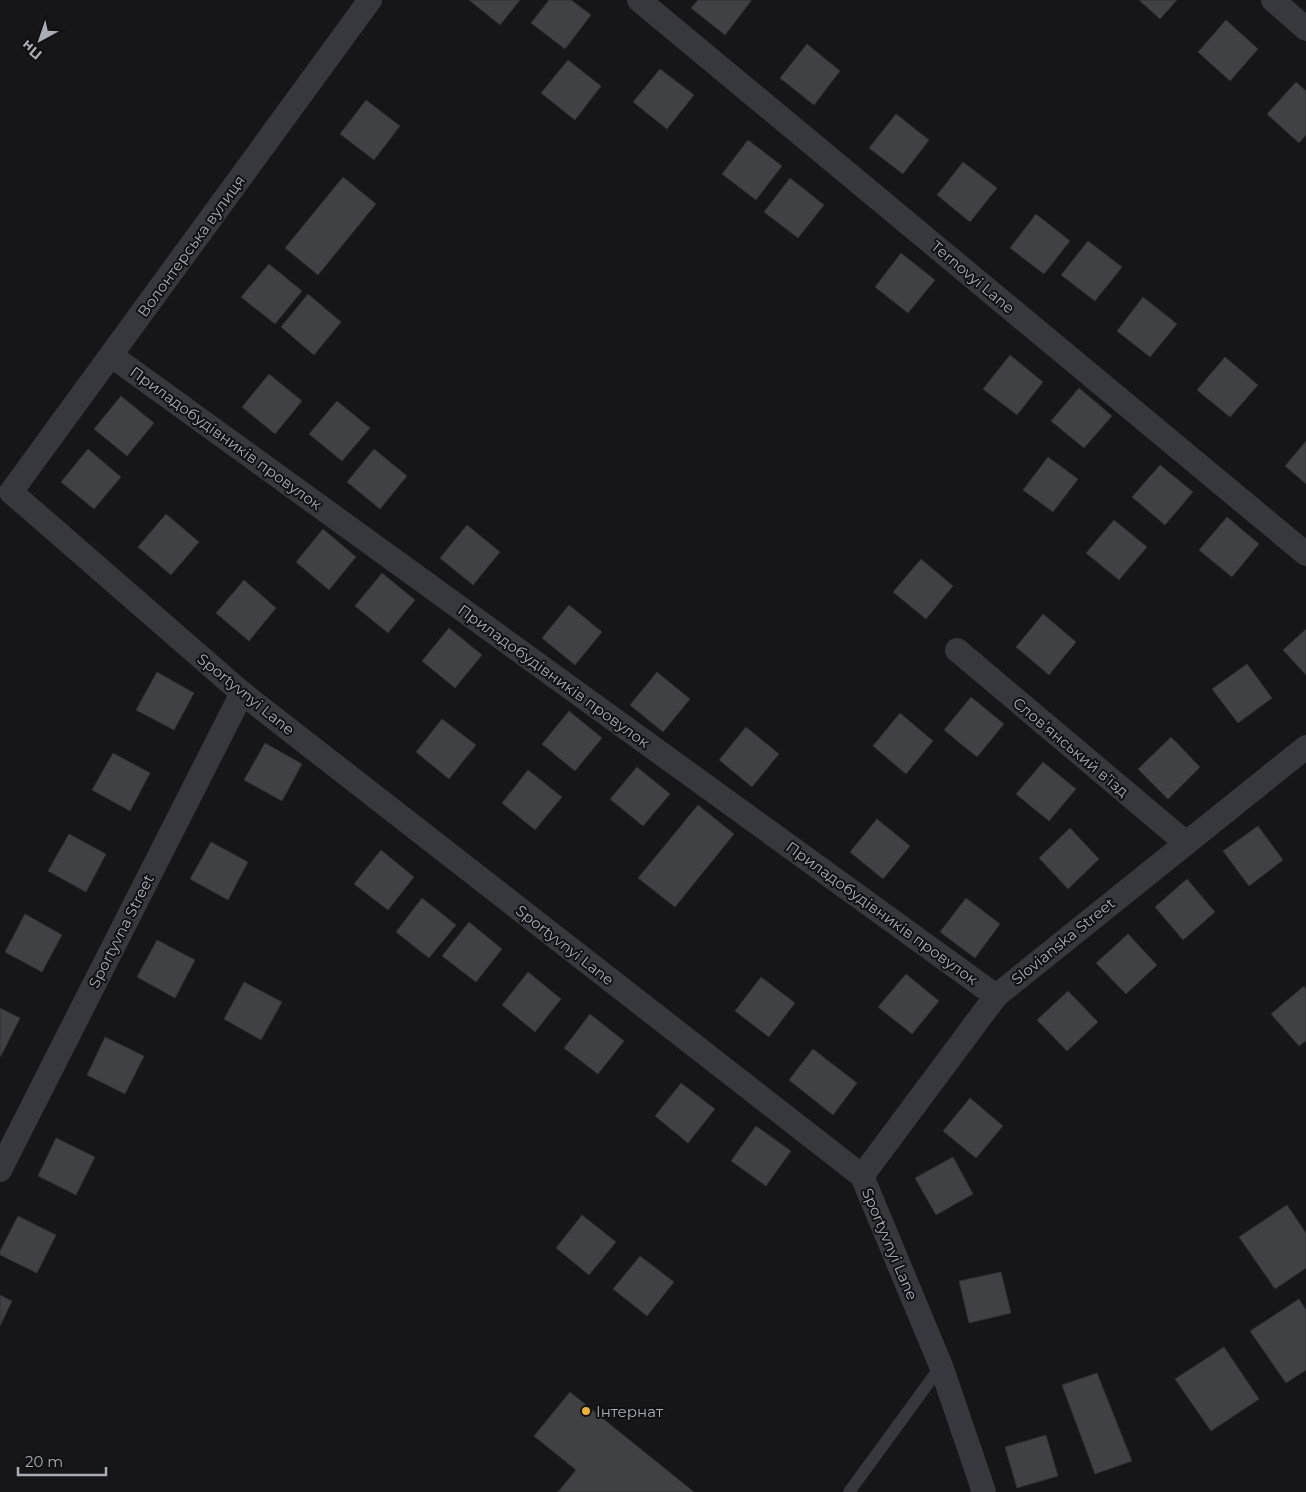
<svg xmlns="http://www.w3.org/2000/svg" width="1306" height="1492" viewBox="0 0 1306 1492" font-family="Montserrat,sans-serif">
  <style>
    .building { fill: #404145; stroke: #303034 }
    .lines { fill: none; stroke-linecap: round; stroke-linejoin: round }
    .service { stroke: #37383d; stroke-width: 12 }
    .minor { stroke: #37383d; stroke-width: 24 }
    .poi-dot { fill: #f2b134; stroke: #111113; stroke-width: 2 }
    .labels { text-anchor: middle; dominant-baseline: central; stroke-width: 4; stroke-linejoin: round; paint-order: stroke }
    .street-label { font-size: 15px; fill: #a8adb8; stroke: #111113 }
    .poi-label { font-size: 15px; fill: #a8adb8; stroke: #111113; text-anchor: start }
  </style>
  <rect width="100%" height="100%" fill="#161618"/>
  <g class="building">
    <path d="M469,0H520L500,25Z"/>
    <path d="M549,0H571L591,15L565,49L531,23Z"/>
    <path d="M698,0H750L751,1L725,35L691,8Z"/>
    <path d="M1139,0H1177L1160,19Z"/>
    <path d="M1226,20L1258,49L1230,81L1198,52Z"/>
    <path d="M807,44L840,71L814,105L780,78Z"/>
    <path d="M568,60L601,86L575,120L541,93Z"/>
    <path d="M660,69L694,95L667,129L633,102Z"/>
    <path d="M1296,82L1306,91V135L1299,143L1267,114Z"/>
    <path d="M366,100L400,126L374,160L340,134Z"/>
    <path d="M896,114L929,140L903,174L869,148Z"/>
    <path d="M748,140L782,166L756,200L722,174Z"/>
    <path d="M963,162L997,188L970,222L937,195Z"/>
    <path d="M343,177L376,204L318,275L285,248Z"/>
    <path d="M790,178L824,205L798,238L764,212Z"/>
    <path d="M1036,214L1070,241L1044,274L1010,248Z"/>
    <path d="M1088,241L1122,267L1095,301L1061,275Z"/>
    <path d="M901,253L935,280L908,313L875,287Z"/>
    <path d="M269,264L302,291L275,324L241,297Z"/>
    <path d="M308,294L341,322L314,355L281,327Z"/>
    <path d="M1143,297L1177,324L1150,357L1117,331Z"/>
    <path d="M1010,355L1043,382L1017,415L983,389Z"/>
    <path d="M1225,357L1258,385L1230,417L1197,390Z"/>
    <path d="M269,374L302,401L275,434L242,407Z"/>
    <path d="M1079,388L1112,416L1084,448L1051,421Z"/>
    <path d="M121,396L154,423L127,456L94,429Z"/>
    <path d="M337,401L370,428L342,461L309,434Z"/>
    <path d="M1306,441V484L1285,466Z"/>
    <path d="M88,449L121,477L94,509L61,482Z"/>
    <path d="M374,449L407,476L380,509L347,482Z"/>
    <path d="M1048,457L1078,479L1053,512L1023,490Z"/>
    <path d="M1160,465L1193,492L1165,525L1132,497Z"/>
    <path d="M166,514L199,542L171,575L138,547Z"/>
    <path d="M1227,517L1259,544L1232,577L1199,550Z"/>
    <path d="M1114,520L1147,547L1119,580L1086,553Z"/>
    <path d="M467,525L500,552L473,585L440,558Z"/>
    <path d="M323,529L356,557L329,590L296,562Z"/>
    <path d="M921,559L953,586L926,619L893,592Z"/>
    <path d="M382,573L415,600L388,633L355,606Z"/>
    <path d="M244,580L276,608L249,641L216,613Z"/>
    <path d="M569,605L602,632L575,665L542,638Z"/>
    <path d="M1043,614L1076,642L1049,675L1016,647Z"/>
    <path d="M449,628L482,655L455,688L422,661Z"/>
    <path d="M1306,629V675L1283,650Z"/>
    <path d="M1247,664L1272,698L1238,723L1212,689Z"/>
    <path d="M157,672L194,693L174,730L136,710Z"/>
    <path d="M657,672L690,699L663,732L630,705Z"/>
    <path d="M971,697L1004,724L977,757L944,730Z"/>
    <path d="M569,711L602,738L575,771L542,744Z"/>
    <path d="M900,713L933,741L906,774L873,746Z"/>
    <path d="M442,719L476,745L449,779L416,752Z"/>
    <path d="M746,727L779,754L752,787L719,760Z"/>
    <path d="M1171,737L1200,767L1168,799L1138,769Z"/>
    <path d="M265,743L302,764L282,801L244,780Z"/>
    <path d="M113,753L150,773L130,811L92,790Z"/>
    <path d="M1043,762L1076,789L1049,821L1016,794Z"/>
    <path d="M637,767L670,794L643,826L610,799Z"/>
    <path d="M528,770L562,797L535,830L502,803Z"/>
    <path d="M698,805L734,834L675,907L638,878Z"/>
    <path d="M877,819L910,846L883,879L850,852Z"/>
    <path d="M1258,826L1283,860L1249,886L1223,851Z"/>
    <path d="M1070,828L1099,859L1068,889L1039,858Z"/>
    <path d="M69,834L106,854L86,892L48,871Z"/>
    <path d="M211,842L248,862L228,900L190,879Z"/>
    <path d="M381,850L414,877L388,910L354,884Z"/>
    <path d="M1187,879L1215,912L1183,940L1155,907Z"/>
    <path d="M422,898L456,925L429,958L396,932Z"/>
    <path d="M966,898L1000,924L975,958L940,932Z"/>
    <path d="M25,914L62,935L42,972L5,952Z"/>
    <path d="M469,922L502,949L476,982L442,956Z"/>
    <path d="M1128,934L1157,965L1126,994L1096,963Z"/>
    <path d="M157,940L195,960L175,998L137,977Z"/>
    <path d="M528,972L561,999L535,1032L502,1005Z"/>
    <path d="M906,974L939,1001L912,1034L878,1007Z"/>
    <path d="M761,977L795,1003L769,1037L735,1011Z"/>
    <path d="M244,982L282,1002L261,1040L224,1019Z"/>
    <path d="M1304,986L1306,989V1041L1299,1046L1271,1014Z"/>
    <path d="M1068,991L1098,1022L1067,1051L1037,1020Z"/>
    <path d="M0,1008L20,1018L1,1056H0Z"/>
    <path d="M590,1014L624,1041L598,1074L564,1048Z"/>
    <path d="M105,1037L144,1056L125,1094L87,1075Z"/>
    <path d="M813,1049L857,1083L833,1115L789,1080Z"/>
    <path d="M681,1083L715,1109L688,1143L655,1116Z"/>
    <path d="M970,1098L1003,1126L976,1158L943,1131Z"/>
    <path d="M756,1126L791,1151L766,1186L731,1161Z"/>
    <path d="M56,1138L95,1157L76,1195L38,1176Z"/>
    <path d="M953,1157L973,1194L936,1215L915,1178Z"/>
    <path d="M1287,1205L1306,1233V1268L1275,1289L1239,1237Z"/>
    <path d="M582,1215L616,1242L589,1275L556,1248Z"/>
    <path d="M18,1216L56,1235L37,1273L0,1255V1251Z"/>
    <path d="M640,1256L674,1282L647,1316L613,1289Z"/>
    <path d="M1001,1272L1011,1313L969,1323L959,1281Z"/>
    <path d="M0,1295L12,1301L0,1326Z"/>
    <path d="M1299,1299L1306,1310V1370L1286,1383L1250,1331Z"/>
    <path d="M1224,1347L1259,1399L1211,1431L1175,1379Z"/>
    <path d="M1097,1373L1132,1461L1095,1474L1062,1385Z"/>
    <path d="M570,1392L694,1492H558L576,1470L534,1436Z"/>
    <path d="M1046,1435L1058,1476L1017,1488L1005,1447Z"/>
  </g>
  <g class="lines">
    <path class="service" d="M849,1492L941,1366"/>
    <g class="minor">
      <path d="M370,0L11,492L242,693L862,1176L941,1366L984,1492"/>
      <path d="M639,0L1306,554"/>
      <path d="M1273,0L1306,29"/>
      <path d="M112,356L996,996"/>
      <path d="M957,650L1186,843"/>
      <path d="M0,1170L242,693"/>
      <path d="M862,1176L996,996L1306,747"/>
    </g>
  </g>
  <circle class="poi-dot" cx="586" cy="1411" r="5"/>
  <g class="labels">
    <g class="street-label">
      <text transform="translate(191 246) rotate(-54)">Волонтерська вулиця</text>
      <text transform="translate(973 277) rotate(40)">Ternovyi Lane</text>
      <text transform="translate(226 438) rotate(36)">Приладобудівників провулок</text>
      <text transform="translate(554 676) rotate(36)">Приладобудівників провулок</text>
      <text transform="translate(246 694) rotate(39)">Sportyvnyi Lane</text>
      <text transform="translate(1071 747) rotate(40)">Слов’янський в’їзд</text>
      <text transform="translate(882 913) rotate(36)">Приладобудівників провулок</text>
      <text transform="translate(121 931) rotate(-63)">Sportyvna Street</text>
      <text transform="translate(1063 941) rotate(-39)">Slovianska Street</text>
      <text transform="translate(565 945) rotate(38)">Sportyvnyi Lane</text>
      <text transform="translate(890 1244) rotate(67)">Sportyvnyi Lane</text>
    </g>
    <g class="poi-label">
      <text x="596" y="1411">Інтернат</text>
    </g>
  </g>
  <g transform="translate(40 40) rotate(220)" stroke="#111113" stroke-width="4" paint-order="stroke">
  <path d="M0-4L9 19L0 12L-9 19Z" fill="#a8adb8"/>
  <text y="-8" font-size="14" font-weight="bold" text-anchor="middle" fill="#a8adb8">Пн</text>
  </g>
  <path d="M18 1467v8h88v-8" fill="none" stroke="#a8adb8" stroke-width="2.5"/>
  <text x="25" y="1467" font-size="15" fill="#a8adb8" stroke="#111113" stroke-width="4" paint-order="stroke">20 m</text>
</svg>
